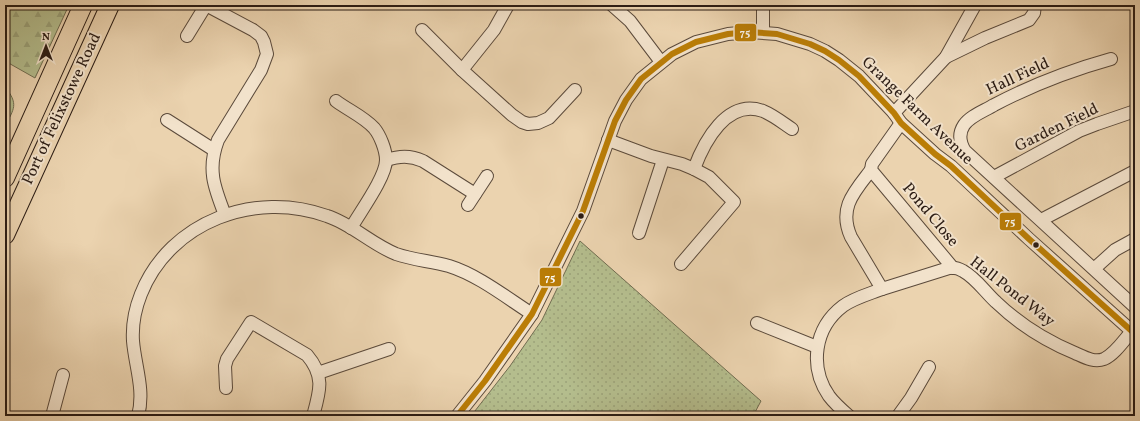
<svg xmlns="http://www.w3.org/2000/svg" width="1140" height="421" viewBox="0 0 1140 421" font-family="Vollkorn,serif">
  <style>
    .green { fill: url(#green-dots); stroke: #706c50 }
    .forest { fill: url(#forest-firs); stroke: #706c50 }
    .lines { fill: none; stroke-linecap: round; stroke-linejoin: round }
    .minor-casing { stroke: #5b4a3b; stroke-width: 14 }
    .highway-casing { stroke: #2b1c14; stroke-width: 20 }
    .minor { stroke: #f2e2cb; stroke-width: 12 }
    .highway { stroke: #ebd3af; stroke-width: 18 }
    .bus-1-casing { stroke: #f2e2cb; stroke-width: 9 }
    .bus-1 { stroke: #ba7d06; stroke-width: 6 }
    .bus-dot { fill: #2b1c14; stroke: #f2e2cb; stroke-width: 1.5 }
    .labels { text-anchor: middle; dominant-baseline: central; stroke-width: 4; stroke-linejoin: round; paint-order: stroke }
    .street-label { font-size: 16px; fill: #2b1c14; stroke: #f2e2cb }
    .line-badge { stroke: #f2e2cb; stroke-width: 1.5 }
    .badge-label { font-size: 11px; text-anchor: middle; font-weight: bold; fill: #fff }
  </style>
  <defs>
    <pattern id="green-dots" width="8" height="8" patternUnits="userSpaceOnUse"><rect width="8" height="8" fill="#b4bd8d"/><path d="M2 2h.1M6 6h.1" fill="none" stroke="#9ba279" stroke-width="1.8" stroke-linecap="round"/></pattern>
    <pattern id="forest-firs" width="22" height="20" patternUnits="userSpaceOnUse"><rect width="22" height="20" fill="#b4bd8d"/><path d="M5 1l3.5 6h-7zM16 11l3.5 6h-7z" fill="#9ba279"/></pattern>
  </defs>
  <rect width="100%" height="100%" fill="#ebd3af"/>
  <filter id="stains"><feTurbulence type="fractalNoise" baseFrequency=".005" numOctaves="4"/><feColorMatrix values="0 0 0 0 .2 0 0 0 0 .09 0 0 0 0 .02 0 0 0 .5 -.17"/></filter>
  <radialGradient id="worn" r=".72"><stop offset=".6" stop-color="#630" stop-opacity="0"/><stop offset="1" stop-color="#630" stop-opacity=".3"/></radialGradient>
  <path class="green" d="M580,241L761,401L753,416H471L510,366L542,320Z"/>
  <g class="forest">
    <path d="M5,5H69L35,78L5,61Z"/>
    <path d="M5,87C19,104 14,109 5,126Z"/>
  </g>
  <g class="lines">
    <g class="minor-casing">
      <g id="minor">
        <path d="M206,5L253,30L261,36L264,42L267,54L261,70L218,140C207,169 214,187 225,215"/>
        <path d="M508,5L494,30L462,70L512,115L522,122L528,124L538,123L549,118L575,90"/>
        <path d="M612,5L630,21L661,62"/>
        <path d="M422,30L462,70"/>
        <path d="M763,32V5"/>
        <path d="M187,36L206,5"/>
        <path d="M946,57L985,38L1029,20L1034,13L1035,5"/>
        <path d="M1111,59C1068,71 1034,84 994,105C984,111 970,116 964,125C958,134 960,143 965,151L1135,307"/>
        <path d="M336,101C348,110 364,117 374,128C380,135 386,150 386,160C386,177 360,212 351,228"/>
        <path d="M894,113L946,57L975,5"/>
        <path d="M167,120L214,150"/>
        <path d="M901,123L872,164L871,170L953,268"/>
        <path d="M608,140L651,156L682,164L694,169L709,177L734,202L681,264"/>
        <path d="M386,160C399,156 410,155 423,161L475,194"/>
        <path d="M694,169C704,142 727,98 763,111C773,115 783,123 792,129"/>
        <path d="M871,170C854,192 838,208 851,237L882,289L949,268C954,267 958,268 963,271C976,278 985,292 996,302C1019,324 1046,341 1075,353C1084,357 1094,363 1104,359C1115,354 1124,340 1132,331"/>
        <path d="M994,177L1079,131L1097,124L1135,111"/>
        <path d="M468,205L487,176"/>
        <path d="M1041,220L1135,171"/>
        <path d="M639,233L663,160"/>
        <path d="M1095,268L1115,250L1135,239"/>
        <path d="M757,323L817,347"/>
        <path d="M318,373L389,349"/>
        <path d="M226,388L225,366L227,359L251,322L307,355C325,376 320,391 313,416"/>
        <path d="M52,416L63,375"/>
        <path d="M138,416C145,390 135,366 133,341C132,325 135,309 141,294C170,221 256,190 327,216C352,224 371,244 396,254C413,260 431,261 449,266C478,275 507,298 532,314"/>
        <path d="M457,416L485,381L532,314L583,211L615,121L626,100L641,79L672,54L696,42L728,34L750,32L777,34L810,44L825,51L839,60L859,76L894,113L901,123L935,154L951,166L1029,239L1135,334"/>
        <path d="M849,416C842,410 835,404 829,396C809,367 814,328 843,306C854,298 869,294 882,289"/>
        <path d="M898,416L911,398L929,367"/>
      </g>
    </g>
    <g class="highway-casing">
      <g id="highway">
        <path d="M5,178L83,5"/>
        <path d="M5,235L110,5"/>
      </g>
    </g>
    <use href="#minor" class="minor"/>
    <use href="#highway" class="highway"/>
    <g class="bus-1-casing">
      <path id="bus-1" d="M457,416L485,381L532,314L583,211L615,121L626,100L641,79L672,54L696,42L728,34L750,32L777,34L810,44L825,51L839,60L859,76L894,113L901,123L935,154L951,166L1029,239L1135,334"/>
    </g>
    <use href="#bus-1" class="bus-1"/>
  </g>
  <g class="bus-dot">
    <circle cx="581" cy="216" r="3.5"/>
    <circle cx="1036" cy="245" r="3.5"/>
  </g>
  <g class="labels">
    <g class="street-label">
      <text transform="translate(1018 77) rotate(-25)">Hall Field</text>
      <text transform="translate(62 109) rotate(-65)">Port of Felixstowe Road</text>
      <text transform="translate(917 111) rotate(44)">Grange Farm Avenue</text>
      <text transform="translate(1057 128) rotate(-26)">Garden Field</text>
      <text transform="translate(930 215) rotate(50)">Pond Close</text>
      <text transform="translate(1012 292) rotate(38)">Hall Pond Way</text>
    </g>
  </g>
  <g class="line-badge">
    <rect x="734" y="23" width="23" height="19" rx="4" fill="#ba7d06"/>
    <rect x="999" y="212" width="23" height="19" rx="4" fill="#ba7d06"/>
    <rect x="539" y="267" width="23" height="20" rx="4" fill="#ba7d06"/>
  </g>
  <g class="badge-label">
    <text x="745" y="36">75</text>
    <text x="1010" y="225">75</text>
    <text x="550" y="281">75</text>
  </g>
  <rect width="1140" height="421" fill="none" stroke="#ebd3af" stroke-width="20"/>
  <rect x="6" y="6" width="1128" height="409" fill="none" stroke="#2b1c14" stroke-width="2"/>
  <rect x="10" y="10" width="1120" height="401" fill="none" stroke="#2b1c14"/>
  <g transform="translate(46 46)" stroke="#f2e2cb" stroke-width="3" paint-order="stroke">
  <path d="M0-3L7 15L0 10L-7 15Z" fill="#2b1c14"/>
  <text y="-6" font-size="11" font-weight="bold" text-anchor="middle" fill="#2b1c14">N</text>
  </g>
  <rect width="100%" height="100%" filter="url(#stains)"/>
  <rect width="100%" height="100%" fill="url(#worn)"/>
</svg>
